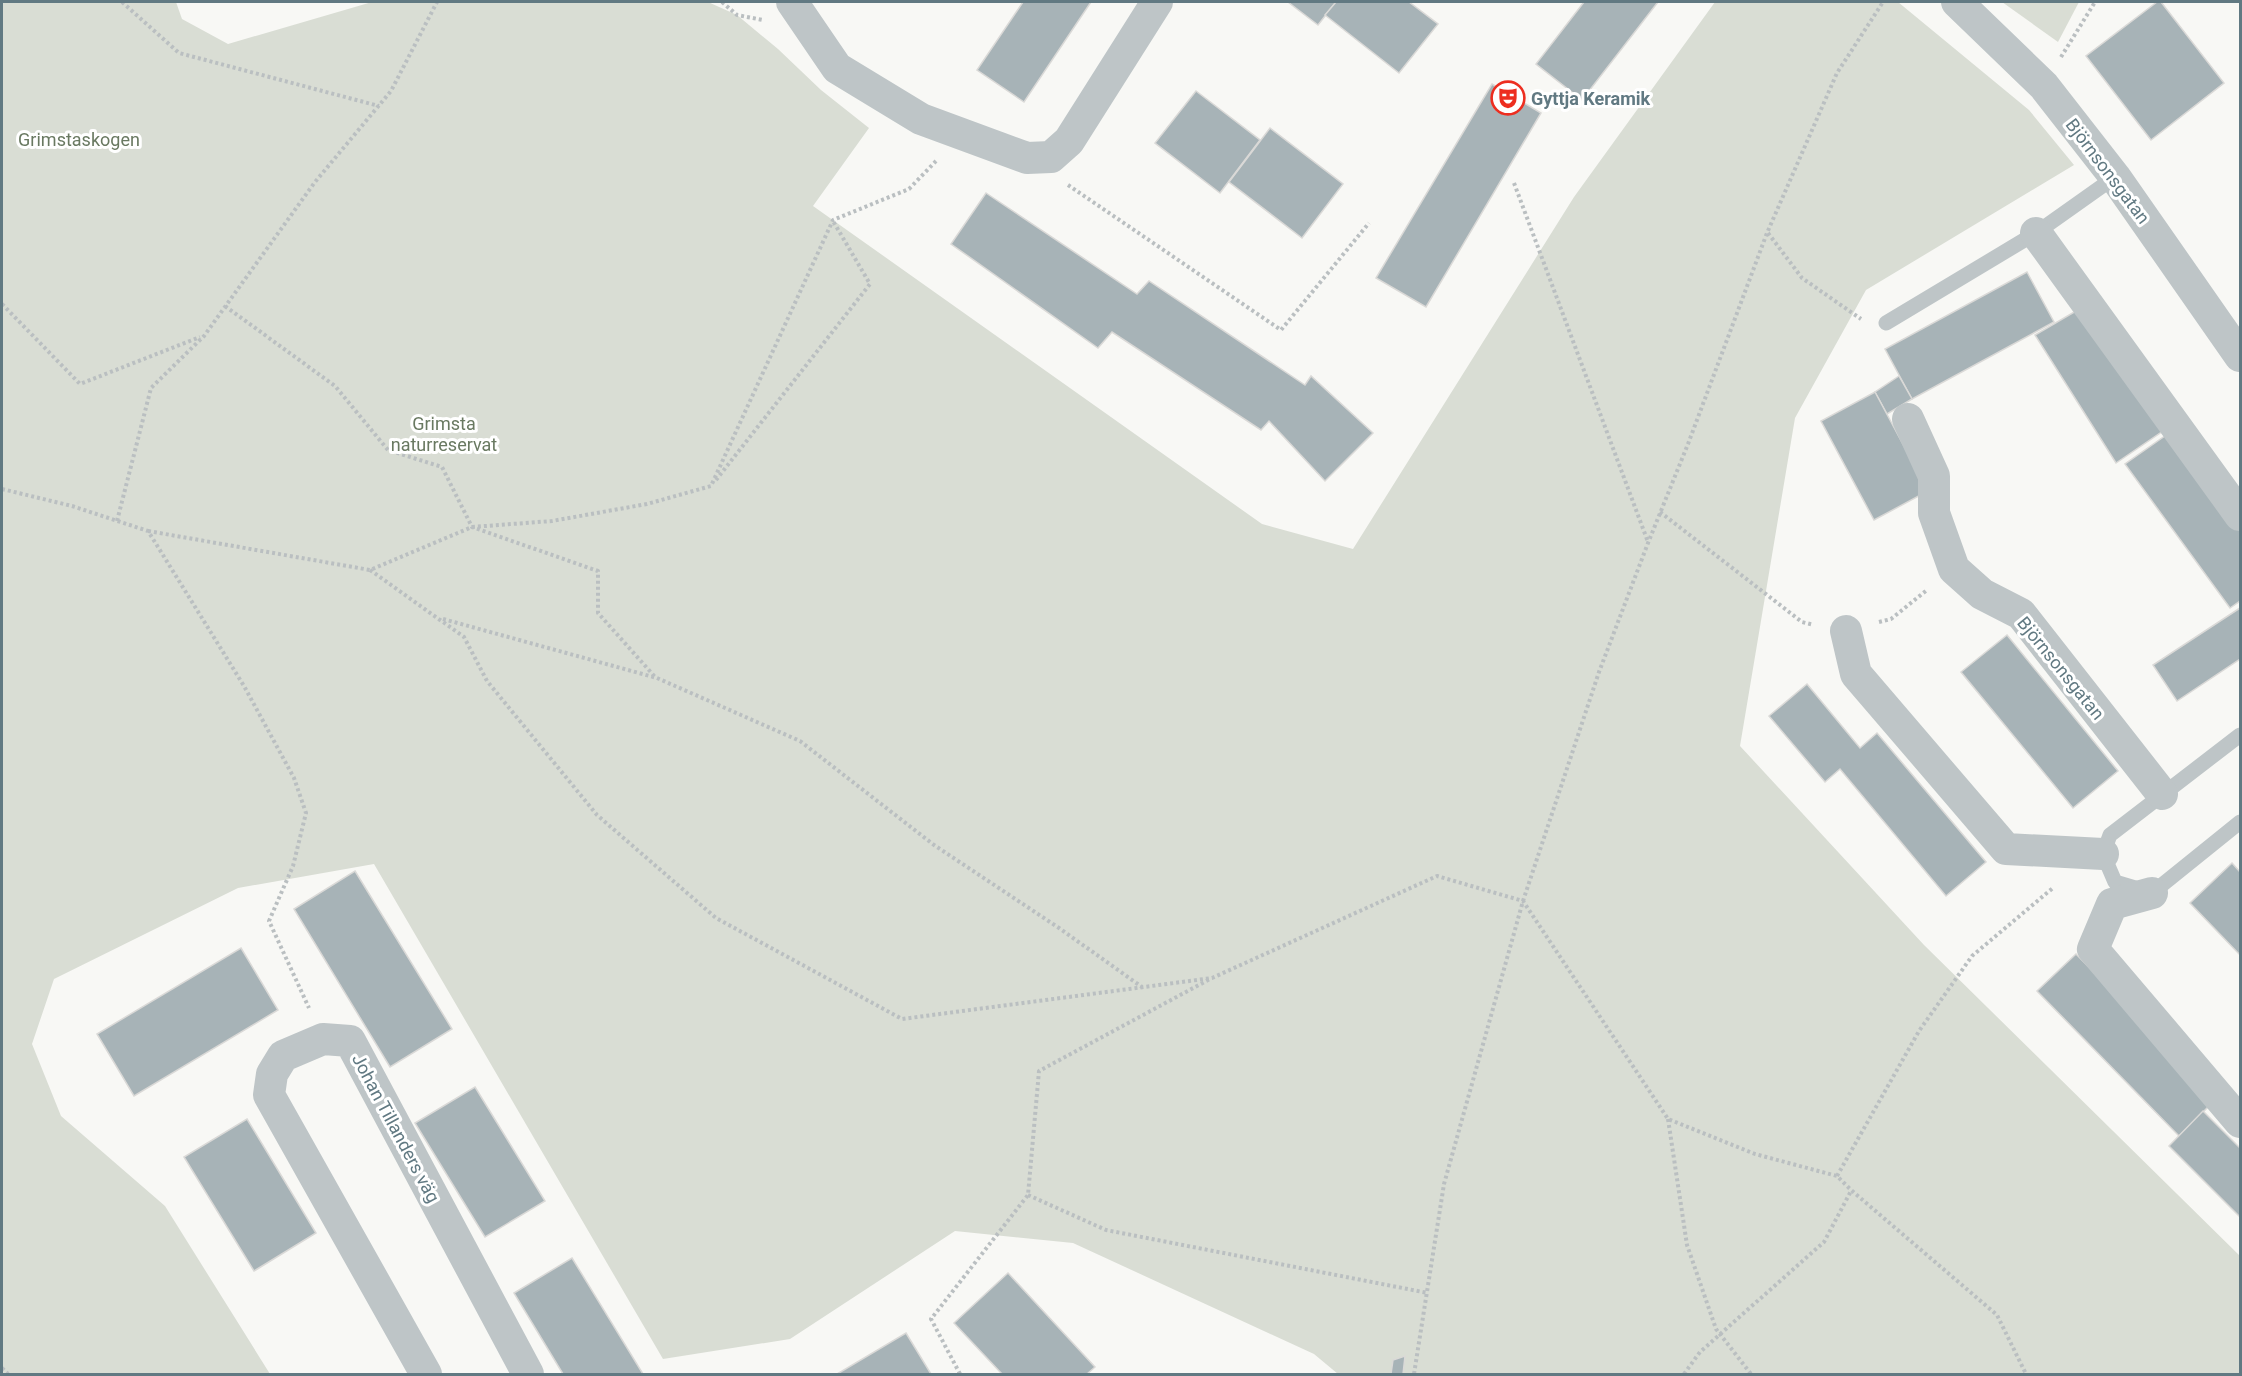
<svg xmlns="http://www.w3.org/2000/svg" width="2242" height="1376" viewBox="0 0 2242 1376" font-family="Roboto,sans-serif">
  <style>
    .green { fill: #d9ddd4 }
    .building { fill: #a7b3b7; stroke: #dad9d7; stroke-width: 1.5 }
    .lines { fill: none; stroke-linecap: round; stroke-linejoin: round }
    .path { stroke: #babfc1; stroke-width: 4; stroke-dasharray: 3 3; stroke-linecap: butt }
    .service { stroke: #bec5c7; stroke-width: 15 }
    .minor { stroke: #bec5c7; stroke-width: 32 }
    .labels { text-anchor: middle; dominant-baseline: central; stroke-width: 6; stroke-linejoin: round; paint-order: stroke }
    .poi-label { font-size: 18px; font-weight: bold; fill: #617982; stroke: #fff; text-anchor: start }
    .park-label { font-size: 18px; fill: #697961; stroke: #fff }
    .street-label { font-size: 18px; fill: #617982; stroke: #fff }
  </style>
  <rect width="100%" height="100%" fill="#f8f8f5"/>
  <g class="green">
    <path d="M2,2H176L182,19L228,44L372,2H708L737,15L778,49L821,90L869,128L813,206L1262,524L1353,549L1574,197L1715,2H1898L2029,110L2074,165L1866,290L1795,418L1740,746L1924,945L2240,1256V1374H1338L1314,1354L1073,1243L955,1231L790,1339L663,1359L374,864L238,888L54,979L32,1044L61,1116L165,1206L270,1374H2Z"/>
    <path d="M2002,2H2079L2058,42Z"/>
  </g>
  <g class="building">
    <path d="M1023,2H1091L1024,102L977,70Z"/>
    <path d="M1288,2H1336L1318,25Z"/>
    <path d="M1336,2H1409L1438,24L1399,73L1325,15Z"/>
    <path d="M1584,2H1658L1582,100L1536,64Z"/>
    <path d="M2157,2H2161L2224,83L2151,140L2086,56Z"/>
    <path d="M1492,84L1541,113L1426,307L1376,278Z"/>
    <path d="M1196,91L1260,140L1220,193L1155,143Z"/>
    <path d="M1270,128L1343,184L1302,238L1229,182Z"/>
    <path d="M986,193L1137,294L1149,281L1305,385L1311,376L1373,433L1325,481L1269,421L1261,430L1112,332L1098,348L951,244Z"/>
    <path d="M2027,272L2054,322L1912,399L1885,349Z"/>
    <path d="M2081,308L2163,431L2116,463L2035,335Z"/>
    <path d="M1899,376L1912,399L1887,414L1875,392Z"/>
    <path d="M1875,392L1928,491L1874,520L1821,421Z"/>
    <path d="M2172,431L2240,526V601L2230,608L2125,464Z"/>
    <path d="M2240,608V659L2177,701L2153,665Z"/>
    <path d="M2007,635L2118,771L2073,808L1961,672Z"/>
    <path d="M1807,684L1860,748L1877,733L1986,862L1946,896L1840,769L1825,782L1769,716Z"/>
    <path d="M2232,863L2240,872V955L2190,903Z"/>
    <path d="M355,871L452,1029L390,1067L294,909Z"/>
    <path d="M241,948L278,1010L134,1096L97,1034Z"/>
    <path d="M2076,954L2217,1098L2179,1136L2037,991Z"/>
    <path d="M475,1087L545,1201L485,1237L415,1123Z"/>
    <path d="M2203,1111L2240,1148V1217L2169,1146Z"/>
    <path d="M247,1119L316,1233L254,1271L184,1157Z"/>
    <path d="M572,1258L643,1374H563L514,1293Z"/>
    <path d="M1008,1273L1095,1367L1087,1374H1002L954,1323Z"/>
    <path d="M906,1333L931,1374H837Z"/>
    <path d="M1405,1356L1403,1374H1391L1393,1360Z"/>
  </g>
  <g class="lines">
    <g class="path">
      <path d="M122,2L179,53L379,106"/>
      <path d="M722,2L737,15L763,20"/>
      <path d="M2061,57L2095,2"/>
      <path d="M1514,183L1648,542"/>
      <path d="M1068,185L1281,330L1369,223"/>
      <path d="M1768,233L1802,278L1861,319"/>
      <path d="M2,304L80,384L200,337"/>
      <path d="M225,306L335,386L388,450L442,467L472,527L598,571V613L656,678"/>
      <path d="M716,480L870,284L833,221"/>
      <path d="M2,489L72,506L148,531L158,547L244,686L294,778L306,813L293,866L269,921L309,1008"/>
      <path d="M1660,512L1802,622L1814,625"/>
      <path d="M117,521L151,388L204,336L315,182L391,91L437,2"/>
      <path d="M148,531L370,570L472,527L552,521L647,504L711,486L833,220L909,189L936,161"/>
      <path d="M370,570L464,637L487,681L597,815L716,918L902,1019L1212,978L1437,876L1523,901L1668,1119L1755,1154L1837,1176L1851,1190L1997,1315L2026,1374"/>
      <path d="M443,619L657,678L800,741L934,845L1059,928L1142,987"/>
      <path d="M1879,622L1891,619L1927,590"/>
      <path d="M1668,1119L1687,1245L1716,1329L1751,1374"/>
      <path d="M1837,1176L1919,1031L1972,956L2054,887"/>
      <path d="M1028,1195L1106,1230L1428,1293"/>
      <path d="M2,1368L8,1374"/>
      <path d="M960,1374L931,1319L1028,1195L1039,1071L1210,979"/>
      <path d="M1414,1374L1444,1184L1523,901L1599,672L1648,543L1688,444L1767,233L1837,73L1883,2"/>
      <path d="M1684,1374L1700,1352L1824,1242L1851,1191"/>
    </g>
    <g class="service">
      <path d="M1886,323L2036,233L2115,177"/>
      <path d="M2240,735L2110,835L2103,854L2115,882L2152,893L2240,822"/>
    </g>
    <g class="minor">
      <path d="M792,2L837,68L921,119L1027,158L1051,157L1069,141L1157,2"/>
      <path d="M1957,2L2044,86L2115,177L2240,356"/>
      <path d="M2036,233L2240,515"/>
      <path d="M1908,419L1934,476V513L1954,569L1982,594L2021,614L2162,794"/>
      <path d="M1846,631L1856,674L2006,849L2103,854"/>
      <path d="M2152,893L2112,904L2093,949L2240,1122"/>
      <path d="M426,1374L269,1095L272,1074L283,1056L323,1039L350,1041L528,1374"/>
    </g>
  </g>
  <defs>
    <g id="theatre-ring" transform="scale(1.725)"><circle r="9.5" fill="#fff" stroke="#ed2e20" stroke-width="1.5"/><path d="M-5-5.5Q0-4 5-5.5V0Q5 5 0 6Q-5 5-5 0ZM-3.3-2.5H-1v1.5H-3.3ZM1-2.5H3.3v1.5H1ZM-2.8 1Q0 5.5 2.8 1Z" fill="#ed2e20"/></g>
  </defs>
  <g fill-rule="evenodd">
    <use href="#theatre-ring" x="1508" y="98"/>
  </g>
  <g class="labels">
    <g class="poi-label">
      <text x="1531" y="98">Gyttja Keramik</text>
    </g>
    <g class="park-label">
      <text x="79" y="139">Grimstaskogen</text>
      <text x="444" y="423">Grimsta<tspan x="444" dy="21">naturreservat</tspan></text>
    </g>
    <g class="street-label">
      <text transform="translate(2108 171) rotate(53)">Björnsonsgatan</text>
      <text transform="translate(2061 668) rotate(51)">Björnsonsgatan</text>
      <text transform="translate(396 1128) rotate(62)">Johan Tillanders väg</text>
    </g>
  </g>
  <rect width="2242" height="1376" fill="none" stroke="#617982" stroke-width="6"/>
</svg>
